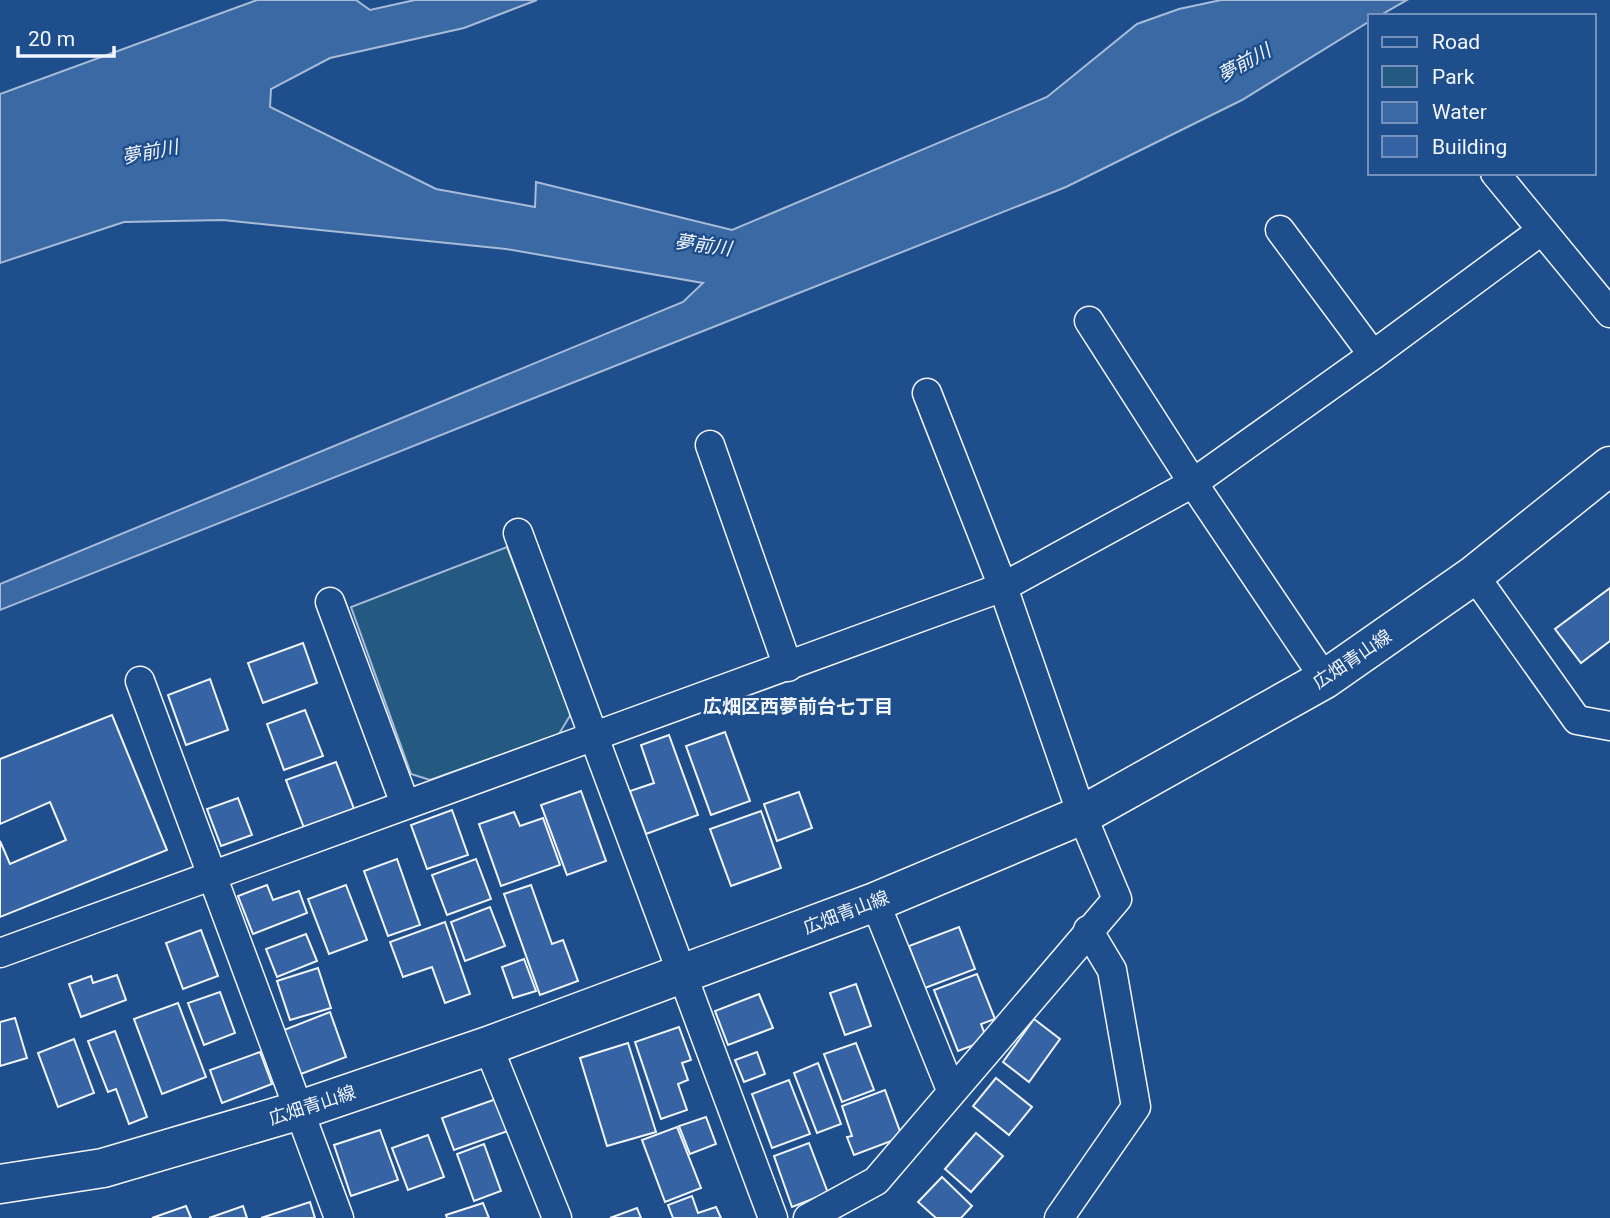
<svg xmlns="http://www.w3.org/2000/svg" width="1610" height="1218" viewBox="0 0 1610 1218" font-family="Roboto,'Noto Sans JP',sans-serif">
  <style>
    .green { fill: #245a82; stroke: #a8bbd7; stroke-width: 2 }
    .water { fill: #3b69a3; stroke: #a8bbd7; stroke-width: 2 }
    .building { fill: #3563a3; stroke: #f2f6ff; stroke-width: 2 }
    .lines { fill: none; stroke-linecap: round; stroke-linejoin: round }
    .minor-casing { stroke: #f2f6ff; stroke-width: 31 }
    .secondary-casing { stroke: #f2f6ff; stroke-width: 41 }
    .minor { stroke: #1f4e8c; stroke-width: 28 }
    .secondary { stroke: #1f4e8c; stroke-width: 38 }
    .labels { text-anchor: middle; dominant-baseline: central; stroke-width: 5; stroke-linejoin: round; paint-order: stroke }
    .street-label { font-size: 18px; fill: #f2f6ff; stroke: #1f4e8c }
    .water-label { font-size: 19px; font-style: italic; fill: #f2f6ff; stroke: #1f4e8c }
    .neighbourhood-label { font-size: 19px; font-weight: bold; fill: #f2f6ff; stroke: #1f4e8c }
  </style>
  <rect width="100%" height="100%" fill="#1f4e8c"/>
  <path class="green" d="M507,547L571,714L559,734L430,780L411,774L351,607Z"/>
  <path class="water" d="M257,0H356L370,10L415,0H537L464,28L330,58L271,89L270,107L436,189L535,207L536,182L732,230L1047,97L1137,24L1179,9L1221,0H1407L1379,16H1370V21L1242,100L1066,187L0,610V584L683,302L703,283L506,249L223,220L124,222L0,263V94Z"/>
  <g class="building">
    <path d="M1610,588V641L1581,663L1555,629Z"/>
    <path d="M303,643L317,683L263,703L248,663Z"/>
    <path d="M210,679L228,730L186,745L168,695Z"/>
    <path d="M305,710L323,756L284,770L267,724Z"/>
    <path d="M112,715L167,850L0,917V841L10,864L66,840L50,802L0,824V759Z"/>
    <path d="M725,732L750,801L711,815L686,746Z"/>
    <path d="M669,735L698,815L646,834L630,791L654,783L641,745Z"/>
    <path d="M336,762L354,809L304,828L286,780Z"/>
    <path d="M581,791L606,861L567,875L541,805Z"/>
    <path d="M799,792L812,828L777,841L764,804Z"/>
    <path d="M238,798L252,835L221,846L207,809Z"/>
    <path d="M452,810L468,855L427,869L411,825Z"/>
    <path d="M761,811L781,868L731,886L710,829Z"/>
    <path d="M514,812L520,826L543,818L560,865L501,886L479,824Z"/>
    <path d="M397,859L420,925L388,936L364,871Z"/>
    <path d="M476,859L491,899L447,915L432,875Z"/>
    <path d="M267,885L273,900L299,891L307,913L253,934L238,896Z"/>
    <path d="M346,885L367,940L329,954L308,899Z"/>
    <path d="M531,885L552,944L563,940L578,981L540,995L504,894Z"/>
    <path d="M490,907L505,946L465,961L451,922Z"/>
    <path d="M445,922L470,994L445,1003L432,967L403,977L390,942Z"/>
    <path d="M959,927L975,969L925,988L909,946Z"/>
    <path d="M201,930L218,976L183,989L166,943Z"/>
    <path d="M306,934L317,961L277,977L266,949Z"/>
    <path d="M524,959L536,991L513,998L502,967Z"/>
    <path d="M318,968L331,1008L290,1020L277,981Z"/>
    <path d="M977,974L995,1019L981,1024L987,1040L958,1051L934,990Z"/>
    <path d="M117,975L126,1000L81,1017L69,984L91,976L93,983Z"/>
    <path d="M856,984L871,1026L845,1035L830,993Z"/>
    <path d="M220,992L235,1033L204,1045L188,1003Z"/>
    <path d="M759,994L773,1028L728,1045L715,1011Z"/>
    <path d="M178,1003L206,1077L162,1094L134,1019Z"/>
    <path d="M330,1012L346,1057L301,1074L284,1030Z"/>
    <path d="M15,1018L27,1058L0,1066V1022Z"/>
    <path d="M1034,1019L1060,1039L1029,1082L1003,1062Z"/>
    <path d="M679,1027L691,1060L682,1063L688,1080L678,1084L687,1110L661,1119L635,1042Z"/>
    <path d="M115,1031L147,1117L129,1124L116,1089L108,1092L88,1041Z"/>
    <path d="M74,1039L94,1093L58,1107L38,1053Z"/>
    <path d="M628,1043L656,1132L607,1146L580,1058Z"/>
    <path d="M856,1043L874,1090L842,1102L824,1054Z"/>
    <path d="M260,1052L272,1084L222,1103L210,1070Z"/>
    <path d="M757,1052L765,1074L744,1082L735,1060Z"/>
    <path d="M818,1063L841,1124L817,1133L794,1073Z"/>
    <path d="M996,1078L1032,1107L1009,1135L973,1106Z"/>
    <path d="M789,1080L810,1134L772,1148L752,1094Z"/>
    <path d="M885,1090L902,1137L854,1155L847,1137L852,1136L842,1106Z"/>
    <path d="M496,1099L508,1131L454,1150L442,1118Z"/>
    <path d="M706,1117L716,1144L690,1154L679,1126Z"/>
    <path d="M677,1127L701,1188L665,1202L642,1140Z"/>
    <path d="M380,1130L398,1180L351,1196L334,1145Z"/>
    <path d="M976,1133L1003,1156L971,1192L945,1169Z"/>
    <path d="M428,1135L444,1177L408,1190L392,1148Z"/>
    <path d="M809,1143L828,1193L792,1207L774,1156Z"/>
    <path d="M484,1144L501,1191L474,1201L457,1154Z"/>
    <path d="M942,1177L972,1206L961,1218H936L918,1202Z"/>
    <path d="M692,1196L698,1213L716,1207L721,1218H673L668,1205Z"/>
    <path d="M310,1202L315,1218H261Z"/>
    <path d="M483,1203L489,1218H447L446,1215Z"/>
    <path d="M186,1206L191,1218H152Z"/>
    <path d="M243,1206L247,1218H209Z"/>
    <path d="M637,1208L641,1218H610Z"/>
  </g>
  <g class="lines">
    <g class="minor-casing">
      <g id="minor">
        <path d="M1495,173L1610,313"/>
        <path d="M1280,230L1373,355"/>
        <path d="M1089,321L1193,483L1325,679"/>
        <path d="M710,445L788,667"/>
        <path d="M518,533L773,1218"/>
        <path d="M1474,575L1577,720L1610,726"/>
        <path d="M330,602L405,804"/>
        <path d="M140,681L339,1218"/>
        <path d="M875,902L951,1090"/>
        <path d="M0,953L1003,587L1193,483L1373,355L1541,231"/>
        <path d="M488,1046L557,1218"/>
        <path d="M808,1218L876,1181L1117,899L1082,815L1003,587L927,393"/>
        <path d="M1059,1218L1136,1107L1112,970L1088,930"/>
      </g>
    </g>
    <g class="secondary-casing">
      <path id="secondary" d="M0,1184L103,1168L300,1110L488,1046L875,902L1082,815L1325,679L1474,575L1610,466"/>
    </g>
    <use href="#minor" class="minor"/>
    <use href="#secondary" class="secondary"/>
  </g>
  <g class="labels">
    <g class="street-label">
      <text transform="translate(1352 659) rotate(-34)">広畑青山線</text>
      <text transform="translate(846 912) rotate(-21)">広畑青山線</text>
      <text transform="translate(312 1105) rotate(-18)">広畑青山線</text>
    </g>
    <g class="water-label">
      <text transform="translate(1244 63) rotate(-29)">夢前川</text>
      <text transform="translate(150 152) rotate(-11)">夢前川</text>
      <text transform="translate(703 245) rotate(8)">夢前川</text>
    </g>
    <g class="neighbourhood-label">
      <text x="798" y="706">広畑区西夢前台七丁目</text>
    </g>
  </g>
  <rect x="1368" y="14" width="228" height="161" fill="#1f4e8c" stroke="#7391ba" stroke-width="2"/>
  <rect x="1382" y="37" width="35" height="10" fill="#1f4e8c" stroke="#7391ba" stroke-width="2"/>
  <text x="1432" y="49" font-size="21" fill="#f2f6ff">Road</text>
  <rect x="1382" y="66" width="35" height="21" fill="#245a82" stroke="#7391ba" stroke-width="2"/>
  <text x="1432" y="84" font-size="21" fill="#f2f6ff">Park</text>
  <rect x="1382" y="102" width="35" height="21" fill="#3b69a3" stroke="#7391ba" stroke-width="2"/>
  <text x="1432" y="119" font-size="21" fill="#f2f6ff">Water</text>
  <rect x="1382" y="136" width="35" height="21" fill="#3563a3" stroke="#7391ba" stroke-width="2"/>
  <text x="1432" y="154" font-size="21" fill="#f2f6ff">Building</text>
  <path d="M18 46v10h96v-10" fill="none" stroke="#f2f6ff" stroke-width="3.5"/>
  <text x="28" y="46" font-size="21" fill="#f2f6ff" stroke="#1f4e8c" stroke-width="5" paint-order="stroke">20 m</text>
</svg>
